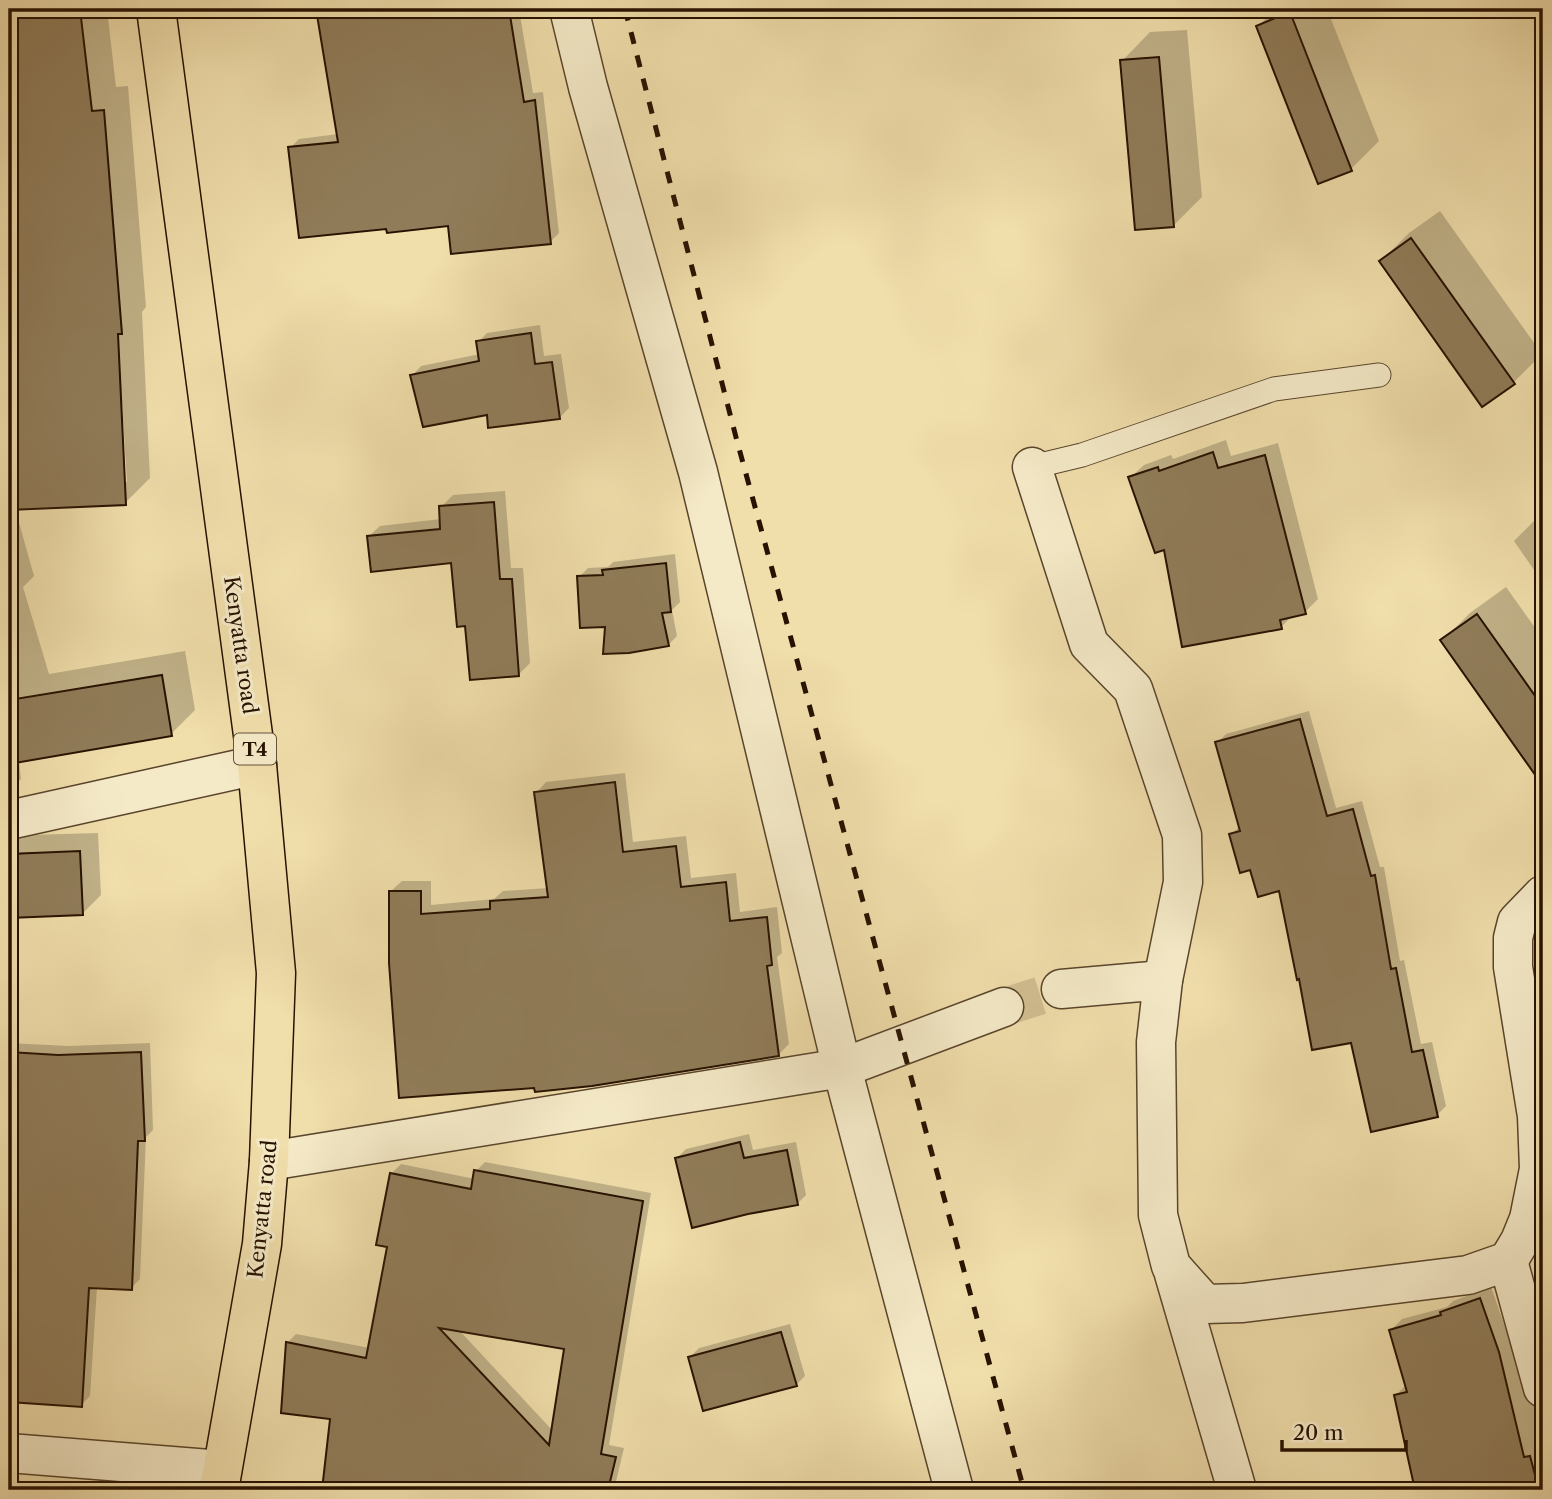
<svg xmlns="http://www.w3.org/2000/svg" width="1552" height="1499" viewBox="0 0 1552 1499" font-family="'Libre Caslon Text',serif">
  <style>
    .shadow { fill: #0003; fill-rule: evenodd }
    .building { fill: #907c59; stroke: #271201; stroke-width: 2; fill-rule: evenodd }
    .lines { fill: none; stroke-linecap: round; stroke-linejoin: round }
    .street-tunnel { stroke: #d2bf92; stroke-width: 38; stroke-dasharray: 38 19; stroke-linecap: butt }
    .lane-casing { stroke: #59452c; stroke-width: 25 }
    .street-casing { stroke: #59452c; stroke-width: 41 }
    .highway-casing { stroke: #271201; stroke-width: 41 }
    .lane { stroke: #f5eac8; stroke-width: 23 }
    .street { stroke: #f5eac8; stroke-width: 38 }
    .highway { stroke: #f0deab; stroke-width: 38 }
    .rail { stroke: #271201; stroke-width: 5; stroke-dasharray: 12 12; stroke-linecap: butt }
    .labels { text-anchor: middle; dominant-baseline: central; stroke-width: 6; stroke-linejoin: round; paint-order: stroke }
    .shield { fill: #f5eac8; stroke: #65533d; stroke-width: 2 }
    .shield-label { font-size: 19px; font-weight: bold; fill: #271201 }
    .street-label { font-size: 21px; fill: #271201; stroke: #f5eac8 }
  </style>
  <rect width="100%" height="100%" fill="#f0deab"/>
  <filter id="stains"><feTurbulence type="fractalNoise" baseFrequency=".00286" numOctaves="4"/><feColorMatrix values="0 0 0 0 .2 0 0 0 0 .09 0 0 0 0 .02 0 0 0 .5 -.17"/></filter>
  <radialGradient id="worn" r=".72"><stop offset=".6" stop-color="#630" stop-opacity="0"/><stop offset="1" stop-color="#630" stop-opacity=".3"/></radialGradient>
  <g class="shadow">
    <path d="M9,9H107L116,87L128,86L146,307L142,312L150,478L125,503L15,508L34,576L23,587L49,674L185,651L195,710L171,734L19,761L21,779L9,791ZM118,404H122L127,482H123Z"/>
    <path d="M318,9H519L533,93L543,92L559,233L550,242L450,224L388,227L290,148L299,139L338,134Z"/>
    <path d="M1276,9H1327L1379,141L1351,169L1258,26Z"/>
    <path d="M1187,30L1202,197L1173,226L1122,61L1150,32Z"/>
    <path d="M1440,211L1542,354L1514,382L1483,405L1381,261L1409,233Z"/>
    <path d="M540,325L544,356L561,354L569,408L560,417L488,413L412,376L421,366L480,354L478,342L487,333Z"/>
    <path d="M1226,440L1231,456L1278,443L1318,599L1305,612L1293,615L1281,627L1166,547L1130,478L1144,465L1171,455L1173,459Z"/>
    <path d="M505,491L511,568H523L530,663L519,674L467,624L453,562L368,537L380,526L441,519V507L453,495Z"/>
    <path d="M1543,512V583L1514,541Z"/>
    <path d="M675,554L680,602L672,610L677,636L668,645L607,625L579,577L588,568L608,567L613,562Z"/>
    <path d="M1506,587L1543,639V783L1442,641L1470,613Z"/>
    <path d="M1309,711L1336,808L1362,801L1380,867H1384L1400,961L1404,960L1421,1044L1432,1042L1446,1106L1437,1115L1353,1041L1280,889L1251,868L1231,835L1240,826L1217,743L1226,734Z"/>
    <path d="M625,773L633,842L686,836L691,878L736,873L740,912L777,907L782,953L777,957L789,1044L779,1054L592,1085L391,891L402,881H431V905L494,899L503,891L548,888L536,793L546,782Z"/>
    <path d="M9,810L28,835L98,833L101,895L82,914L9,916Z"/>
    <path d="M1543,929V952L1538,935Z"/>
    <path d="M9,1043L69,1046L150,1043L153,1130L146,1137L140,1279L131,1288L97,1287L90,1396L81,1405L9,1400Z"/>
    <path d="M749,1134L753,1150L796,1142L806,1195L797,1204L677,1158L686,1149Z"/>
    <path d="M485,1162L651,1193L609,1445L624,1448L614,1490H324L332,1417L287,1343L296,1334L370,1348L389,1246L392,1173L401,1164L475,1179L476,1171ZM458,1329L566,1347L553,1431Z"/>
    <path d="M1543,1247V1300L1538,1282Z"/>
    <path d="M1491,1287L1527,1389L1543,1395V1446L1541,1447L1543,1490H1410L1416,1484L1395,1396L1406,1385L1391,1330L1402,1319L1447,1307L1453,1301Z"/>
    <path d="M790,1324L805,1376L796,1385L690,1357L699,1348Z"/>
    <path d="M9,1479L56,1487V1490H9Z"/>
    <path d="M805,1482L806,1490H761Z"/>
  </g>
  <g class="building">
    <path d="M80,9L92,111L104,110L122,334H118L126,505L9,510V15Z"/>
    <path d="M316,9H509L524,102L535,100L551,244L451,254L448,226L387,233L386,229L299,238L288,147L338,142Z"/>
    <path d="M1290,12L1352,171L1318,184L1256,26Z"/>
    <path d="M1159,57L1174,227L1135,230L1120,60Z"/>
    <path d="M1411,238L1515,384L1482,407L1379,261Z"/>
    <path d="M531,333L535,364L552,362L560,419L488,428L487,415L423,427L410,375L479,361L476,341Z"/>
    <path d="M1213,452L1218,468L1265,455L1306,614L1280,620L1282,629L1182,647L1164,550L1155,553L1128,477L1158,467L1159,471Z"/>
    <path d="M494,502L500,579H512L519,676L470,680L465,626L457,627L451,563L371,572L367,536L440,529L439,506Z"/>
    <path d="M666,563L671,612L662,613L669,646L629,653L603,654L605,627L580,628L577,576L603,575L602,570Z"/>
    <path d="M1477,614L1543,707V786L1440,640Z"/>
    <path d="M162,675L172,736L9,764V700Z"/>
    <path d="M1300,719L1327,816L1353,809L1371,876L1375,875L1391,969L1396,968L1412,1052L1423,1050L1438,1117L1371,1132L1351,1043L1312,1050L1299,979L1297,980L1279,891L1258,897L1250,870L1240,873L1229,834L1240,831L1215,742Z"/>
    <path d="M615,782L623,852L676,846L681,887L726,882L730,921L767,917L772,965L767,966L779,1056L592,1086L535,1092L534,1088L399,1098L389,963V891H421V914L490,909V901L548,897L534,792Z"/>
    <path d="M80,851L83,915L9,918V854Z"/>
    <path d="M9,1052L58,1055L141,1052L145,1141H138L132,1290L89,1288L82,1407L9,1402Z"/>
    <path d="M740,1142L744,1158L787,1150L798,1205L748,1214L692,1228L675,1158Z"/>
    <path d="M474,1170L643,1201L601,1454L616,1457L608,1490H322L330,1419L281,1413L286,1342L366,1358L387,1247L376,1245L390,1173L471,1189ZM439,1328L564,1349L549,1445Z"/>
    <path d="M1480,1298L1499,1352L1524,1457L1530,1456L1539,1490H1415L1394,1395L1407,1392L1389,1330L1441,1315L1440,1312Z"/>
    <path d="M781,1332L797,1386L703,1411L688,1357Z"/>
  </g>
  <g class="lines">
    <path class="street-tunnel" d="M1004,1007L1061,989"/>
    <g class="lane-casing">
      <path id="lane" d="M1032,467L1082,455L1274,389L1379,375"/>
    </g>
    <g class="street-casing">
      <g id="street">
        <path d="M569,9L588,87L698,472L842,1068L954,1490"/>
        <path d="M1032,467L1089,644L1133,689L1182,835L1183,882L1163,980"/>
        <path d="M9,820L257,765"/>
        <path d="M1061,989L1163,980L1156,1042L1158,1215L1171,1266L1205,1304L1243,1303L1468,1275L1508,1261L1520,1241L1529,1219L1539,1169L1537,1116L1513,967V938L1517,922L1543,895"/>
        <path d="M269,1161L842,1068L1004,1007"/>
        <path d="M1508,1261L1543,1388"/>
        <path d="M1174,1274L1237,1490"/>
        <path d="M9,1453L222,1470"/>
      </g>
    </g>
    <g class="highway-casing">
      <path id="highway" d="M156,9L257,765L276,973L269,1161L262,1244L219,1490"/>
    </g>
    <use href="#lane" class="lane"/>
    <use href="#street" class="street"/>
    <use href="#highway" class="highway"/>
    <path class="rail" d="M625,9L737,441L1024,1490"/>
  </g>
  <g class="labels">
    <rect class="shield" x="234" y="733.5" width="42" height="31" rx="5"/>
    <g class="shield-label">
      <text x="255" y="749">T4</text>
    </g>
    <g class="street-label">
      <text transform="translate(241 645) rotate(82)">Kenyatta road</text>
      <text transform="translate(262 1209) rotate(-84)">Kenyatta road</text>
    </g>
  </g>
  <rect width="1552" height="1499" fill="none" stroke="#f0deab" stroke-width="35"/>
  <rect x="10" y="10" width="1531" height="1478" fill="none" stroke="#271201" stroke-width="3.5"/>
  <rect x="18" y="18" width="1517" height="1464" fill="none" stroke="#271201" stroke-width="2"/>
  <path d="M1282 1440v10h124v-10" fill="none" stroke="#271201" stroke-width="3.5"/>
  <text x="1293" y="1440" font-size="21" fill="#271201" stroke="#f5eac8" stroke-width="5" paint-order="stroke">20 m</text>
  <rect width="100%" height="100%" filter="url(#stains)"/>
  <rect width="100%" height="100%" fill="url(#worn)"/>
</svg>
